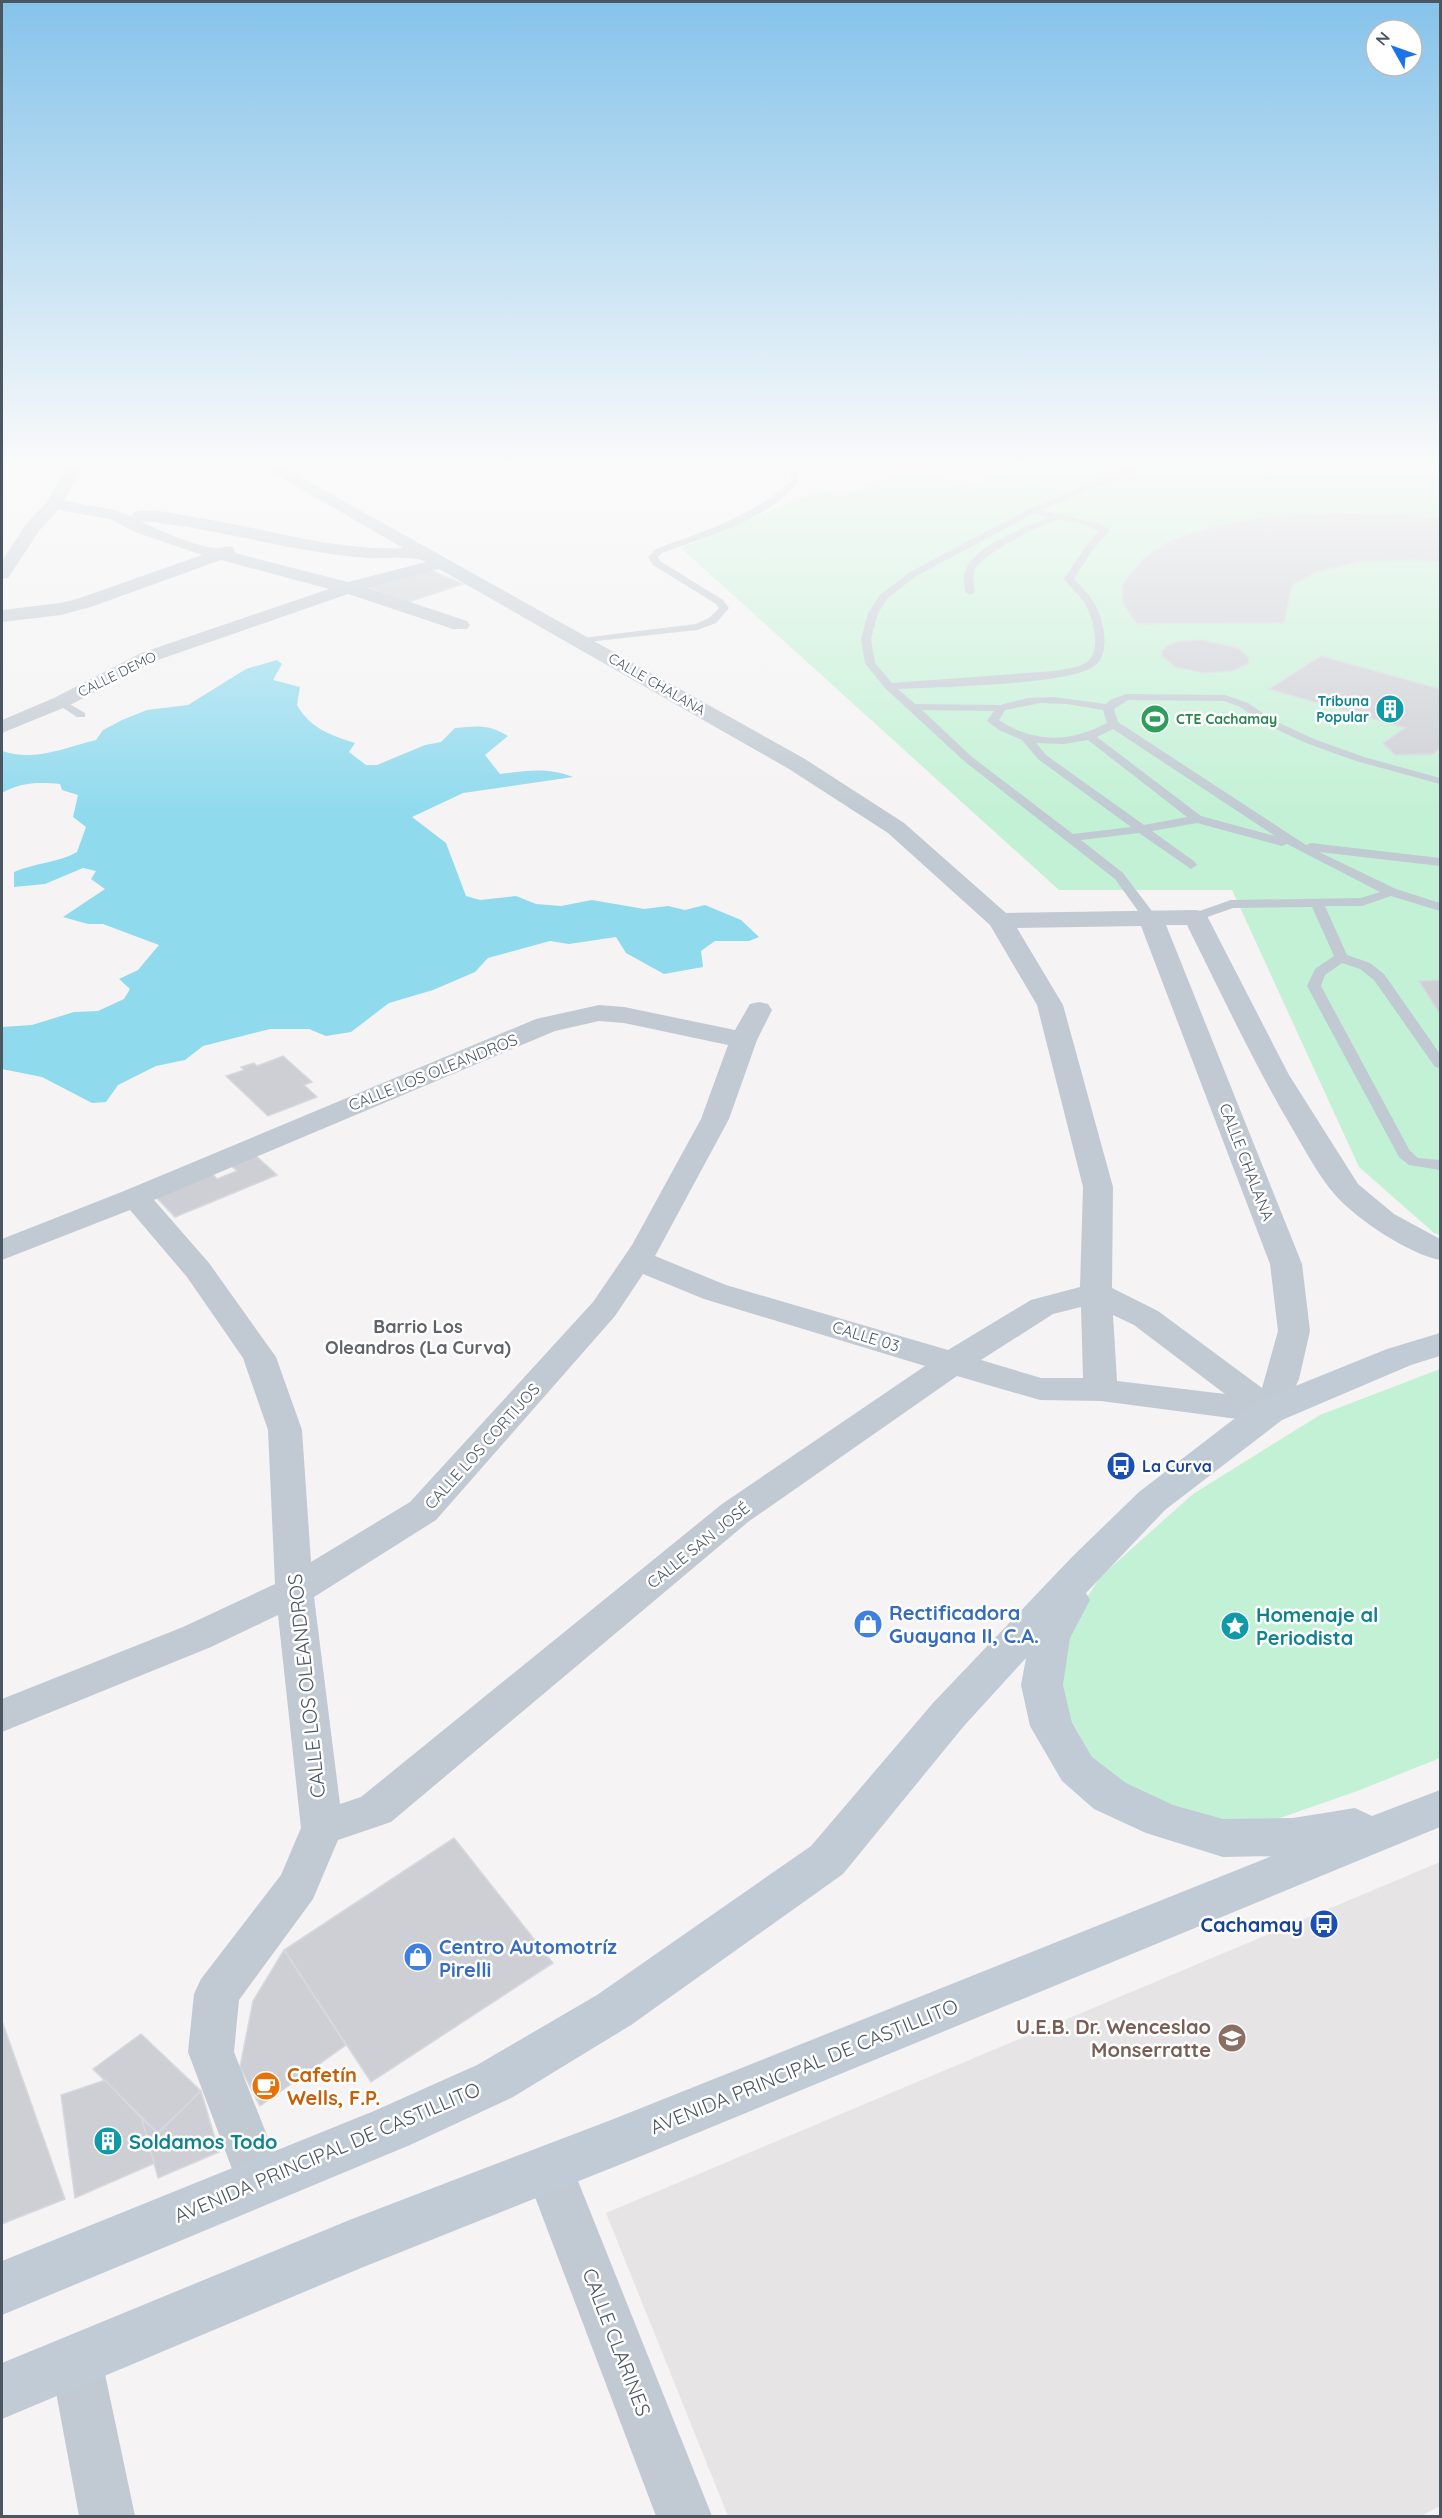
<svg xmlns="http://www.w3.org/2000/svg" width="1442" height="2518" viewBox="0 0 1442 2518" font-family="Quicksand,sans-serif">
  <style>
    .education { fill: #e6e4e5 }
    .green { fill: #c3f1d5 }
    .water { fill: #90daee }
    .building { fill: #cdcfd5; stroke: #d7d9de; stroke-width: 1.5 }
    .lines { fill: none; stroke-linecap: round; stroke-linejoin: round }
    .lane { fill: #c1cad2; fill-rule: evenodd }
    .street { fill: #c1cad2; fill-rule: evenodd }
    .secondary { fill: #c1cbd6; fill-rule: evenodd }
    .labels { text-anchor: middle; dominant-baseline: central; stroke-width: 5; stroke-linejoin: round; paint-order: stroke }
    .far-street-label { font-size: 14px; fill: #4a5661; stroke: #fff }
    .far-culture-label { font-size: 14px; font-weight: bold; fill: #0d838f; stroke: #fff; text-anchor: end }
    .far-leisure-label { font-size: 14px; font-weight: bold; fill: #27864d; stroke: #fff; text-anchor: start }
    .street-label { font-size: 16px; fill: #4a5661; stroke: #fff }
    .transit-label { font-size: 16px; font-weight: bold; fill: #164399; stroke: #fff; text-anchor: start }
    .neighbourhood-label { font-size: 18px; font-weight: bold; fill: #5f6368; stroke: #fff }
    .near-shop-label { font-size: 20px; font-weight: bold; fill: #366cbe; stroke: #fff; text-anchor: start }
    .near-culture-label { font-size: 20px; font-weight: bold; fill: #0d838f; stroke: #fff; text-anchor: start }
    .near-street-label { font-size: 20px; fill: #4a5661; stroke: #fff }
    .near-transit-label { font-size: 20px; font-weight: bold; fill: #164399; stroke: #fff; text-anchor: end }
    .near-education-label { font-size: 20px; font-weight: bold; fill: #785e54; stroke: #fff; text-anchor: end }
    .near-food-label { font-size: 20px; font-weight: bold; fill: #c56008; stroke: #fff; text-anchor: start }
  </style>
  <rect width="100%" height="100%" fill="#f5f3f3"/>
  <path class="education" d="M1440,1862V2506L1421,2516H728L606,2213Z"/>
  <g class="green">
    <path d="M990,461H1440V1235L1434,1233L1359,1167L1232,890H1059L681,548L821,490L841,496L912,470L982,488Z"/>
    <path d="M1440,1369V1758L1360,1790L1223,1838L1121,1801L1061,1714L1062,1637L1100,1577L1193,1494L1320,1415Z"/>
  </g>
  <path class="water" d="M277,660L282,664L273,680L300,687L297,705C310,728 330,735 355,743L349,752L366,765H377L425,745L441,742L455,728C477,726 489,724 508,736L485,755L500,774C528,771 546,767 573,777L463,793L412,817L446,843L466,896L480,900L516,896L536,904L561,906L592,900L644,909L668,906L685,910L705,905L741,920L759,937L749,941H715L701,951L703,967L664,974L626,953L616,937L569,944L550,941L488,958L475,972L433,990L389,1003L351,1032L326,1036L309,1029H270L203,1046L185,1060L156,1066L118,1085L106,1102L92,1103L42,1077L2,1069V1027L32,1025L74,1012L98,1011L124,999L130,989L119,979L138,970L159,945L103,924H88L63,917L105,889L91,879L96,871L83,868L45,884L14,887V872C34,863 58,863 77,852L86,827L73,817L78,795L62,790L60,784C38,782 21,782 2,793V751C34,762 64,748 96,740L103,730L122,720L147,710L188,705L246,669Z"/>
  <g class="building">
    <path d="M1332,513L1397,514L1440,518V562L1419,560L1363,561L1319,571L1292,585L1284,623L1137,624L1123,603V583L1142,560L1171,540L1218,526L1262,517Z"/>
    <path d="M428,569L463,584L406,603L368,587Z"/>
    <path d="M1201,640L1238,648L1249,658L1248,664L1232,671L1204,673L1176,667L1162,656V651L1167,646L1176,642Z"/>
    <path d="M1321,656L1440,689V748L1433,754L1395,755L1383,743L1405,728L1269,689Z"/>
    <path d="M1440,980V1014L1419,981Z"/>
    <path d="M283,1056L312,1082L304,1085L317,1097L268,1116L226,1076L244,1070L241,1067L254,1063L257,1066Z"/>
    <path d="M254,1154L277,1175L175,1217L154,1195L211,1172L217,1179L237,1171L229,1164Z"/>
    <path d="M454,1838L553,1963L371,2082L284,1950Z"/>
    <path d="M284,1950L346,2045L260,2106L240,2067L253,2001Z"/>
    <path d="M2,2021L65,2199L2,2224Z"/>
    <path d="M141,2034L201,2091L158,2133L93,2069Z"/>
    <path d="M105,2080L142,2119L155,2163L75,2198L61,2095Z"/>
    <path d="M201,2091L219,2152L158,2178L142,2119L158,2133Z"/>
  </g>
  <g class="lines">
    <g class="lane">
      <path d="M790,461H798L799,482C765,522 709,535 662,553L658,557L660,561L723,600L729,608L716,623L697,630L578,643V639L582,638L696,624L709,618L719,608L716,604L653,565L648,557L656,549C703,531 753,517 791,481Z"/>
      <path d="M1147,461H1158L1041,510L1100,524L1110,530L1091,552L1074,579C1081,587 1089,594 1094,603C1104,619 1112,655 1093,667C1067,685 936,687 898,689L915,704L1000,705L1028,698L1054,697L1106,704L1110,700L1126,694L1225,695L1248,703L1273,720L1314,739L1364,757L1440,778V784L1356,761L1306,743L1265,724L1240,707L1224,701L1128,700L1114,709L1118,722L1306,845L1311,843L1440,858V866L1319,852L1396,889L1440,903V911L1391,896L1362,906H1325L1347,955L1370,963L1384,974L1440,1054V1068L1435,1067L1374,980L1360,969L1342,963L1325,975L1321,986L1410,1151L1418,1158L1440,1160V1170L1409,1165L1399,1157L1307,986L1315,969L1334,956L1312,907L1233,908L1196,921L1189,917L1191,914L1231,900L1361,898L1380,892L1287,844L1282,846L1197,823L1152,831L1195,862L1197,865L1191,869L1139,833L1081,840L1123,873L1158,919L1156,922H1146L1115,879L964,761L885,688L865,663L861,639L868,613L880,595L910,572L1029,509ZM1033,514L1049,517C1025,528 978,543 966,569C963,576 964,585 965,592L970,595L975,592C974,585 972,576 975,569C982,555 1044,521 1059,520C1070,519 1090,526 1099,531L1084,549L1064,579C1071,588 1080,595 1085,604C1093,617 1102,651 1087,662C1079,668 1065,669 1055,671L892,683L875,663L871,639L878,613L887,599L916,576ZM1041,703L1067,704L1103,710L1107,723C1072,742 1034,744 999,720L1005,710ZM922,710L994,711L987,721L999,730L1022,740L1038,759L1131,827L1073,834L972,757ZM1113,729L1275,836L1201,816L1097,737ZM1088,740L1187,817L1144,825L1046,755L1036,743L1064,744Z"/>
      <path d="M1418,461H1440V465Z"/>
      <path d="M61,699L85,713V717H77L57,704V700Z"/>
    </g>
    <g class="street">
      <path d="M74,461H92L81,470L64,501L115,510L132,517L134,512C153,508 179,514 198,518C266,528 333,551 403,548L253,461H272L805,759L904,823L1006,913L1196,910L1205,912L1289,1075L1358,1184L1394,1214L1440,1239V1260C1409,1254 1358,1220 1337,1197C1319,1177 1305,1150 1292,1128C1253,1062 1221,993 1187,925H1166L1302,1264L1310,1331L1299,1379L1281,1419L1268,1423L1101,1401L1040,1400L957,1376L748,1522L391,1822L338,1840L313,1899L239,2000L234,2052L285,2181L277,2198L260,2205L243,2198L188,2052L194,1994L201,1979L281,1875L301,1828L278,1615L211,1647L2,1732V1699L183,1627L275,1584L268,1430L243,1358L187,1277L130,1210L2,1260V1239L124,1191L536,1019L599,1005L624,1007L735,1030L750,1004L759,1002L768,1004L772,1010L757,1040L729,1119L655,1256L726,1285L948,1350L1031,1300L1080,1287L1083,1187L1037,1005L990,925L888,833L789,769L439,569L368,588L467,621L470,625L467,629H453L348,594L155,661L68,706L2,733V720L54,698L141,653L329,589L221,560L91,607L61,615L2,622V610L60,603L77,599L202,555L135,532L110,519L58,510L39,531L8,578L2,579V561L26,524L47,502L67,467ZM141,521C217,528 291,552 367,558C382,559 414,555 426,562L348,582L235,553L233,547C226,545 221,549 214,548C190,544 162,532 141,521ZM1141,926L1270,1264L1278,1331L1262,1388L1158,1311L1112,1288L1113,1187L1063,1005L1017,928ZM599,1021L624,1023L728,1045L701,1119L632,1245L593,1302L410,1502L311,1562L302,1430L276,1357L209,1263L154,1200L555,1031ZM643,1274L704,1299L925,1366L722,1504L361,1797L340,1804L314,1597L436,1520L615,1316ZM1081,1307L1083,1378H1041L981,1360L1053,1314ZM1113,1315L1134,1325L1225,1394L1117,1381Z"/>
      <path d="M549,2144L566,2151L712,2516H656L524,2168L532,2151Z"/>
      <path d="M76,2334L95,2341L102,2360L135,2516H79L50,2360L57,2341Z"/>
    </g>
    <path class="secondary" d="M1440,1333V1356L1411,1365L1282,1420L1165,1510L1086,1593L1090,1600L1070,1638L1063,1685L1072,1723L1092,1757L1126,1783L1173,1805L1223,1819L1293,1818L1355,1808L1372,1816L1440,1790V1827L634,2159L361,2268L2,2419V2363L352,2219L611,2120L1272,1856L1223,1857L1146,1833L1094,1809L1062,1781L1030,1726L1021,1685L1026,1658L963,1727L843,1874L631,2025L513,2097L410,2145L2,2315V2261L374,2111L477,2065L597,1995L811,1846L933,1703L1073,1556L1139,1492L1256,1402L1387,1349Z"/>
  </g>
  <linearGradient id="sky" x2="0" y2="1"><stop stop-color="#85c3ea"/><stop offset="0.57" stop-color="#fafafa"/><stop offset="1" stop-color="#fafafa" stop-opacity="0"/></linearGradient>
  <rect width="1442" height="813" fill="url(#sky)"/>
  <defs>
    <g id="building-disc" transform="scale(1.5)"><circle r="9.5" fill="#0f9aa8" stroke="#fff"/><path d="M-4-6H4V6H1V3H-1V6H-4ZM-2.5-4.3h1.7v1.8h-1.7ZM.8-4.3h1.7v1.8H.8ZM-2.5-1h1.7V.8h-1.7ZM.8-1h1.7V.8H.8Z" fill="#fff"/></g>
    <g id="stadium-disc" transform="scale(1.5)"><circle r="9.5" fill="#2e9e5b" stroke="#fff"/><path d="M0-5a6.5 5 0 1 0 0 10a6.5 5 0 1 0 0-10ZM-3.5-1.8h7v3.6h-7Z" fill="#fff"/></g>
    <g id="bus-disc" transform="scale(1.5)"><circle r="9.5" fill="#1a4fb4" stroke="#fff"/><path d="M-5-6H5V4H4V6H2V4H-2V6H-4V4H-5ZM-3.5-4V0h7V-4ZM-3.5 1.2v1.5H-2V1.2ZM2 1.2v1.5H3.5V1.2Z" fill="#fff"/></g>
    <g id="shop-disc" transform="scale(1.5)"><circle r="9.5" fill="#3f7fe0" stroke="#fff"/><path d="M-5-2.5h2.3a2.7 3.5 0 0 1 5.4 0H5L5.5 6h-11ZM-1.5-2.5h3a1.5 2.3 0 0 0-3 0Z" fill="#fff"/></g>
    <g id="sight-disc" transform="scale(1.5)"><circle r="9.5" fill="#0f9aa8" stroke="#fff"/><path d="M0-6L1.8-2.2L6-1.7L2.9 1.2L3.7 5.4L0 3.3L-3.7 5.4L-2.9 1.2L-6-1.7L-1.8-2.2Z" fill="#fff"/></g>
    <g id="school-disc" transform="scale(1.5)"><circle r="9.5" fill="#8d6e63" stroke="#fff"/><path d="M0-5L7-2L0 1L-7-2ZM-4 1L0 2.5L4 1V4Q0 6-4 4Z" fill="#fff"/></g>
    <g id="cafe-disc" transform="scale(1.5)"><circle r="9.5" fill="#e8710a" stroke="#fff"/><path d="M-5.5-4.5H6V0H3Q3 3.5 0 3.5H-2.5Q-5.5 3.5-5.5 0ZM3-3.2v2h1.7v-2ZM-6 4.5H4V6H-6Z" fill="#fff"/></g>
  </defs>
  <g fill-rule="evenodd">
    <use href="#building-disc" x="1390" y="709"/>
    <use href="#stadium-disc" x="1155" y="719"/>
    <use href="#bus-disc" x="1121" y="1466"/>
    <use href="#shop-disc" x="868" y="1624"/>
    <use href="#sight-disc" x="1235" y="1626"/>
    <use href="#bus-disc" x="1324" y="1924"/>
    <use href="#shop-disc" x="418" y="1957"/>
    <use href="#school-disc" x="1232" y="2038"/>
    <use href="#cafe-disc" x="266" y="2086"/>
    <use href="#building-disc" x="108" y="2141"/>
  </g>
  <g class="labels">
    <g class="far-street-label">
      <text transform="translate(117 674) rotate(-26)">CALLE DEMO</text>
      <text transform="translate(657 684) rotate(30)">CALLE CHALANA</text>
    </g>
    <g class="far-culture-label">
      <text x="1369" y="701">Tribuna<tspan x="1369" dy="16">Popular</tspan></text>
    </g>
    <g class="far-leisure-label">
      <text x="1176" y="719">CTE Cachamay</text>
    </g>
    <g class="street-label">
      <text transform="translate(433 1072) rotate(-22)">CALLE LOS OLEANDROS</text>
      <text transform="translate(1247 1162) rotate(69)">CALLE CHALANA</text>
      <text transform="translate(866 1336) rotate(17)">CALLE 03</text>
      <text transform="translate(482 1446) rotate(-48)">CALLE LOS CORTIJOS</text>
      <text transform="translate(698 1545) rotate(-39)">CALLE SAN JOSÉ</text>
    </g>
    <g class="transit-label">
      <text x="1142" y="1466">La Curva</text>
    </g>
    <g class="neighbourhood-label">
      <text x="418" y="1326">Barrio Los<tspan x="418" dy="21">Oleandros (La Curva)</tspan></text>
    </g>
    <g class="near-shop-label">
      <text x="889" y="1612">Rectificadora<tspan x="889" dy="23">Guayana II, C.A.</tspan></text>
      <text x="439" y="1946">Centro Automotríz<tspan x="439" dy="23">Pirelli</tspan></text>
    </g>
    <g class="near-culture-label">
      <text x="1256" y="1614">Homenaje al<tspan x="1256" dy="23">Periodista</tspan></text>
      <text x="129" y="2141">Soldamos Todo</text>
    </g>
    <g class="near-street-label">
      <text transform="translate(306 1686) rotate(-96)">CALLE LOS OLEANDROS</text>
      <text transform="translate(804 2066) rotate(-22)">AVENIDA PRINCIPAL DE CASTILLITO</text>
      <text transform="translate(327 2152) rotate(-23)">AVENIDA PRINCIPAL DE CASTILLITO</text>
      <text transform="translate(617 2342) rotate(69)">CALLE CLARINES</text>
    </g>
    <g class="near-transit-label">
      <text x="1303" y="1924">Cachamay</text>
    </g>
    <g class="near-education-label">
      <text x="1211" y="2026">U.E.B. Dr. Wenceslao<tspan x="1211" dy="23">Monserratte</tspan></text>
    </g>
    <g class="near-food-label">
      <text x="287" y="2074">Cafetín<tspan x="287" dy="23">Wells, F.P.</tspan></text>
    </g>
  </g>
  <rect width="1442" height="2518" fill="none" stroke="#4a5661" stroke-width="6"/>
  <g transform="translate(1394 48) rotate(310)"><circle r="28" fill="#ffffff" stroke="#b7bbc0" stroke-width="1.5"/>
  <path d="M0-4.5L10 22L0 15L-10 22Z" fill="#1a73e8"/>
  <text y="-9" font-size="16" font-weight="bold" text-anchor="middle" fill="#4a5661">N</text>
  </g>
</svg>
